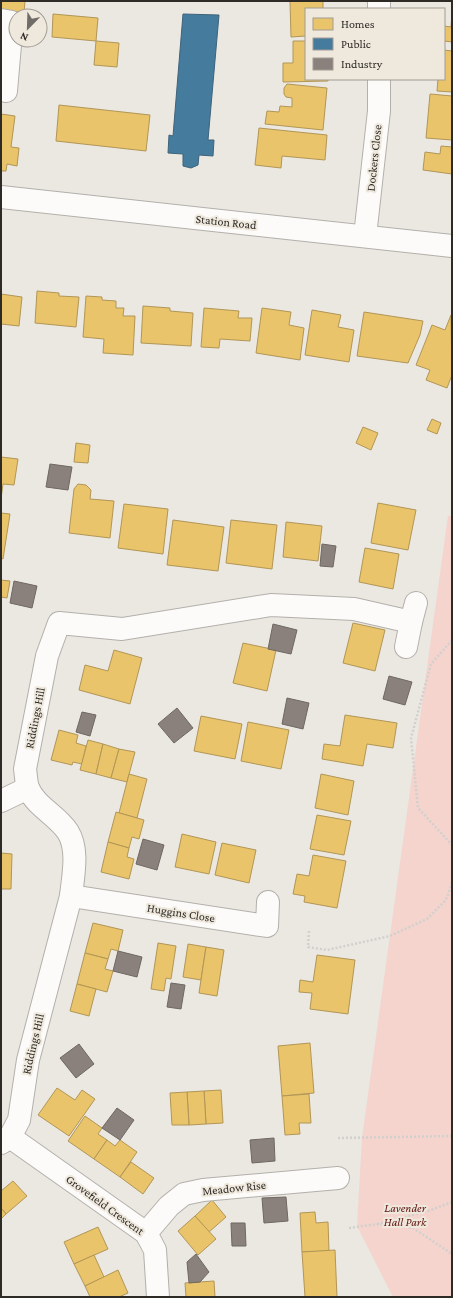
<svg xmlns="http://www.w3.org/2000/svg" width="453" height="1298" viewBox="0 0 453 1298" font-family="'Crimson Pro',serif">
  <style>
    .green { fill: #f4d4cd }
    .homes { fill: #e9c46a; stroke: #b19656 }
    .public { fill: #457b9d; stroke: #3e637a }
    .industry { fill: #8a817c; stroke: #6e6762 }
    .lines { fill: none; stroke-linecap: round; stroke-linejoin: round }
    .minor-casing { stroke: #b3b0ab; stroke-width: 24 }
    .path { stroke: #d1d0ce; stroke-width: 2.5; stroke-dasharray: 2 2; stroke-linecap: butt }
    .minor { stroke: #fcfbfa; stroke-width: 22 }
    .labels { text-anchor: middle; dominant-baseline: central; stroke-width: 4; stroke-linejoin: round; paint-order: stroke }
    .street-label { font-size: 12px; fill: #2e2b27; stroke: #efe8dd }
    .park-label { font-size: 12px; font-style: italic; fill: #5e120d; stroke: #efe8dd }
  </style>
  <rect width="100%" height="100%" fill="#ebe7e1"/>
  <path class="green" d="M448,516H452V1297H393L357,1226L362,1138Z"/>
  <g class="homes">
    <path d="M1,1H25L24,13L1,10Z"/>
    <path d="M290,1H323V9H306V36L291,37Z"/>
    <path d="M452,13V42L444,41V26L451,27Z"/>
    <path d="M53,14L98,18L96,41L52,37Z"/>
    <path d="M96,41L119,43L117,67L94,65Z"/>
    <path d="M293,41H306V79H328V81L283,82V63H293Z"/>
    <path d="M444,50L452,51V92L437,91L438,79H444Z"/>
    <path d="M287,84L327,88L323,130L265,124L267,111L279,112L280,106L292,107V98L286,97L284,94V88Z"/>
    <path d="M430,94L452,96V140L426,138Z"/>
    <path d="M59,105L150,115L146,151L56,141Z"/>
    <path d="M1,114L15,116L11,147L19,148L17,166L7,164L6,171H1Z"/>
    <path d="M259,128L327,135L325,160L282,156L281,168L255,165Z"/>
    <path d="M441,146L452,147V174L423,170L425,152L440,154Z"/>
    <path d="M37,291L59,293V296L79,297L76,327L35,323Z"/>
    <path d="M1,294L22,297L19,326L1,324Z"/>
    <path d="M86,296L102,297V300L116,301V308H124L123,316H135L133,355L103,353L104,339L83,337Z"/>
    <path d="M143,306L170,308V311L193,313L191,346L141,343Z"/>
    <path d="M204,308L239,311L238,318H252L250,341L220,339L219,348L201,347Z"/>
    <path d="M262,308L291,312L289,325L304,328L300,360L256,353Z"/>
    <path d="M312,310L341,315L338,327L354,330L349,362L305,355Z"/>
    <path d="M364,312L423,321L420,335L408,363L357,356Z"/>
    <path d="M451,315L452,375L447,388L426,380L430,370L416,365L432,325L445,330Z"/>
    <path d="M432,419L441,423L437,434L427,430Z"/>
    <path d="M363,427L378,433L371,450L356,443Z"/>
    <path d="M76,443L90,445L88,463L74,462Z"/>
    <path d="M1,457L18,459L14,485L3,484L1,499Z"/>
    <path d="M78,484L86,485L91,490L90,499L114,501L110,538L69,533L74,489Z"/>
    <path d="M378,503L416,510L408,550L371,543Z"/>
    <path d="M124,504L168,509L163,554L118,548Z"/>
    <path d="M1,513L10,514L3,559L1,558Z"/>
    <path d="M173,520L224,527L218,571L167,565Z"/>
    <path d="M231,520L277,525L272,569L226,563Z"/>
    <path d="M286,522L322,526L318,561L283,557Z"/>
    <path d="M365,548L399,554L393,589L359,582Z"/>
    <path d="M1,580L10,581L7,598L1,597Z"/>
    <path d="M353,623L385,630L375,671L343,663Z"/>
    <path d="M243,643L276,650L267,691L233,683Z"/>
    <path d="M114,650L142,658L130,704L79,690L85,665L108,671Z"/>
    <path d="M345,715L397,723L393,748L367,744L363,766L322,759L324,744L340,746Z"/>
    <path d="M201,716L242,724L235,759L194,751Z"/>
    <path d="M248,722L289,730L281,769L241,761Z"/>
    <path d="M59,730L78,735L76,743L86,746L82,764L73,762L72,765L51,760Z"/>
    <path d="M88,740L103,744L96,774L80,770Z"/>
    <path d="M103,744L119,749L111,778L96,774Z"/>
    <path d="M119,749L135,752L127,782L111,778Z"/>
    <path d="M129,774L147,779L137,818L119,813Z"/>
    <path d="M321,774L354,781L348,815L315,808Z"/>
    <path d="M116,812L144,820L139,839L132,837L129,848L108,842Z"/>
    <path d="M317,815L351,821L344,855L310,849Z"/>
    <path d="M182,834L216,842L209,874L175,867Z"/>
    <path d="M108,842L129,848L127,857L134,859L129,879L101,872Z"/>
    <path d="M222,843L256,850L249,883L215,875Z"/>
    <path d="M1,853L12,854L11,889H1Z"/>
    <path d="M313,855L346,861L337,908L304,902L305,896L293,894L297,874L309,876Z"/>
    <path d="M93,923L123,930L118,951L111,949L108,959L85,953Z"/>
    <path d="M158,943L176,946L171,979L166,978L164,991L151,989Z"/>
    <path d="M188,944L206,947L201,980L183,977Z"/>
    <path d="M206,947L224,950L217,996L199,993Z"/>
    <path d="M85,953L108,959L105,969L113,971L107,992L77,984Z"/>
    <path d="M317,955L355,960L348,1014L310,1009L312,993L299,992L300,980L313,982Z"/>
    <path d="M77,984L96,989L89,1016L70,1011Z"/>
    <path d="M310,1043L314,1093L282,1096L278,1046Z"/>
    <path d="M57,1088L75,1100L82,1090L95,1099L69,1136L38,1115Z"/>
    <path d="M221,1090L223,1123L206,1124L204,1091Z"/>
    <path d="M204,1091L206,1124L189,1125L187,1092Z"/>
    <path d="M187,1092L189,1125H172L170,1093Z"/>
    <path d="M309,1094L311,1123H299L300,1134L285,1135L282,1096Z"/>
    <path d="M85,1116L102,1128L98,1134L107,1140L94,1159L68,1141Z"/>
    <path d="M107,1140L115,1146L120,1140L137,1152L120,1177L94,1159Z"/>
    <path d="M131,1162L154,1178L143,1194L120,1177Z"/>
    <path d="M13,1181L27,1196L6,1214L1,1208V1191Z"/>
    <path d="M212,1200L226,1217L209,1232L195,1216Z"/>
    <path d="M1,1208L6,1214L1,1219Z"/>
    <path d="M315,1212L316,1223L328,1222L329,1251L302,1252L300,1213Z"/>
    <path d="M195,1216L216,1239L198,1255L178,1231Z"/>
    <path d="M98,1227L108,1249L74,1264L64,1242Z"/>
    <path d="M335,1250L337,1297H305L302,1252Z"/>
    <path d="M94,1255L104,1277L85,1286L74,1264Z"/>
    <path d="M118,1270L128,1293L119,1297H90L85,1286Z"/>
    <path d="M214,1281L215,1297H186L185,1283Z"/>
  </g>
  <path class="public" d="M183,14L219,15L208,140H214L213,156L199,155L198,165L191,168L183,166V154L168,153L169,135L173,136Z"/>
  <g class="industry">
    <path d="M50,464L72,467L68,490L46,487Z"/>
    <path d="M322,544L336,546L333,567L320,566Z"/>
    <path d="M14,581L37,586L32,608L10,603Z"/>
    <path d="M273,624L297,630L291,654L268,649Z"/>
    <path d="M389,676L412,682L405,705L383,699Z"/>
    <path d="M287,698L309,703L303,729L282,724Z"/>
    <path d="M177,708L193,728L174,743L158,724Z"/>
    <path d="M82,712L96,715L90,736L76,732Z"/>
    <path d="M143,839L164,845L157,870L136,864Z"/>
    <path d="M118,951L142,957L137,977L113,971Z"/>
    <path d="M171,983L185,985L181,1009L167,1007Z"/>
    <path d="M79,1044L94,1064L76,1078L60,1058Z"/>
    <path d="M117,1108L134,1120L120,1140L102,1128Z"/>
    <path d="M274,1138L275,1161L252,1163L250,1140Z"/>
    <path d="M286,1197L288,1221L264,1223L262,1198Z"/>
    <path d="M231,1223H245L246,1246H232Z"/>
    <path d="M196,1254L209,1272L200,1282L189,1283L187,1262Z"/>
  </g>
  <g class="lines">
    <g class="minor-casing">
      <g id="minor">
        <path d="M379,9V1"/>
        <path d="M1,20L12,22L6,91"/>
        <path d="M1,197L452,246"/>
        <path d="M365,236L379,111V79"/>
        <path d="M406,647L411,622"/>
        <path d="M1,801L28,788"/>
        <path d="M71,896L267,926L268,902"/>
        <path d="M10,1137L146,1233L155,1250L158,1297"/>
        <path d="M1,1143L10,1137L19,1120L28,1060L71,896C73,876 79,850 68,832C57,815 36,807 28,788C26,782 26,775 25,769L47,656L59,623L122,629L271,605L354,609L411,622L416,603"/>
        <path d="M146,1233L169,1206L184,1194L203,1190L338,1178"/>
      </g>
    </g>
    <g class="path">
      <path d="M452,640L431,664L411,738L418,808L452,845"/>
      <path d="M309,931L308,947L327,950L390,936L427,919L446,900L452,883"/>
      <path d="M338,1138L452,1136"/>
      <path d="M452,1202L428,1211L378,1224L413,1228L452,1254"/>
      <path d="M349,1228L378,1224"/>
    </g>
    <use href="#minor" class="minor"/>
  </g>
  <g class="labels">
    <g class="street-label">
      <text transform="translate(374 158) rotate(-84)">Dockers Close</text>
      <text transform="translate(226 222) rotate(6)">Station Road</text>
      <text transform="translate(35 718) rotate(-79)">Riddings Hill</text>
      <text transform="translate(181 913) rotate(9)">Huggins Close</text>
      <text transform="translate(33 1044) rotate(-77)">Riddings Hill</text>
      <text transform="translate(234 1188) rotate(-6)">Meadow Rise</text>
      <text transform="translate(105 1205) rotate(36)">Grovefield Crescent</text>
    </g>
    <g class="park-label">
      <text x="405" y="1208">Lavender<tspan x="405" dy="14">Hall Park</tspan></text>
    </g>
  </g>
  <rect width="453" height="1298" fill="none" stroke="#2e2b27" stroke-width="4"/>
  <rect x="305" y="8" width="140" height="72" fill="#efe8dd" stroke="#a29c94"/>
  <rect x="313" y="18" width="20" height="12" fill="#e9c46a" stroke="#a29c94"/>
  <text x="341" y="28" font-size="12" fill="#2e2b27">Homes</text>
  <rect x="313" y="38" width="20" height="12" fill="#457b9d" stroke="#a29c94"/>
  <text x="341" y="48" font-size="12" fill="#2e2b27">Public</text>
  <rect x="313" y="58" width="20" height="12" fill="#8a817c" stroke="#a29c94"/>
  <text x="341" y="68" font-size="12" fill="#2e2b27">Industry</text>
  <g transform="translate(28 28) rotate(203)"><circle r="19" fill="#efe8dd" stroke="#a29c94"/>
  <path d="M0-3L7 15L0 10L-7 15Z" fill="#706d68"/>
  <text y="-6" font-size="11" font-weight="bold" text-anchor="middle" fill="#2e2b27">N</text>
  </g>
</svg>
